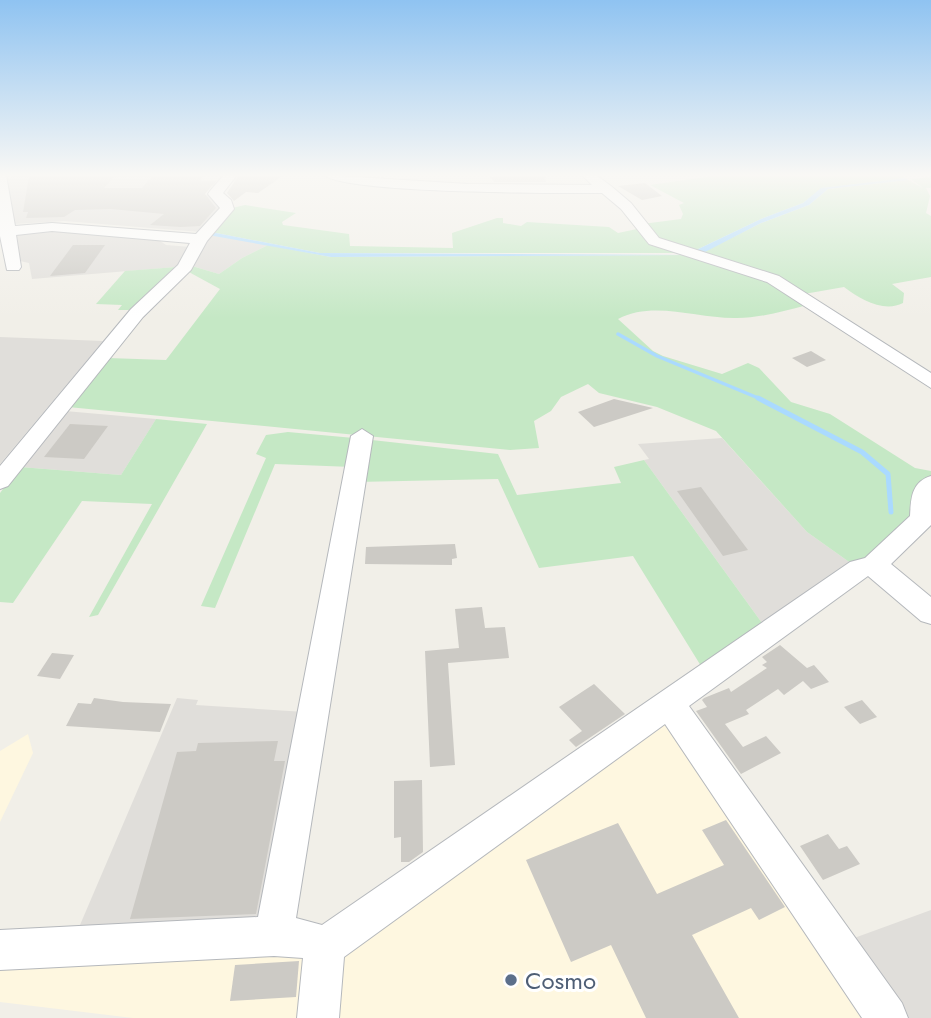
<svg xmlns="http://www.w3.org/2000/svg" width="931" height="1018" viewBox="0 0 931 1018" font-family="Jost,sans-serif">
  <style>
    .commercial { fill: #fef7e0 }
    .industrial { fill: #e0deda }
    .green { fill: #c5e8c5 }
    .water { fill: #aadaff }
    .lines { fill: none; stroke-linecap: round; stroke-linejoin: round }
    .stream-far1 { stroke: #aadaff; stroke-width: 3.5 }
    .stream { stroke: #aadaff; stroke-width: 5 }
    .building { fill: #cccac5 }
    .minor-casing { stroke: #b5b8bc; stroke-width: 2 }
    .minor { fill: #fff; fill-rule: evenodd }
    .service-dot { fill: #5c6f8a; stroke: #fff; stroke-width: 2.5 }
    .labels { text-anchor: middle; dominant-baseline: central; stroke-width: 6; stroke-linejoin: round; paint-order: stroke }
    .near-service-label { font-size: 24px; fill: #4e5e75; stroke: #fff; text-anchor: start }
  </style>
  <rect width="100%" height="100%" fill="#f1efe8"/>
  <g class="commercial">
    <path d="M669,722L880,1018H329L340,955Z"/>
    <path d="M28,734L33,753L0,822V751Z"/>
    <path d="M296,948L312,959L307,1018H133L0,1002V962Z"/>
  </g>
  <g class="industrial">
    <path d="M13,175H229L145,179L220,180V186H195V194L212,195L223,208L201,232L64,221L14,224L7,180Z"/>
    <path d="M51,230L157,239L166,245L191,247L176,267L32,279L29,263L20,261L15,234Z"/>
    <path d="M208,235L254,242L268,245L242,258L219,274L192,266Z"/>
    <path d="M0,337L103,341L0,464Z"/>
    <path d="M65,411L156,419L121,475L20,467Z"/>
    <path d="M722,438L807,532L852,564L762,623L644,460L649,459L638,444Z"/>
    <path d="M177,698L198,700L196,705L305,712L269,926L77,932Z"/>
    <path d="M931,910V1018H900L846,941Z"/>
  </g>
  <g class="green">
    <path d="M719,175H900L905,178L822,188L803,203L761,219L692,252L661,243L642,224L681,219L683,214L679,205L684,203L650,185Z"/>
    <path d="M931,177V188H926L930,196L926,213L931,216V277L892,284L904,293L903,303C884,313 860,299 844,287L804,294L699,254L761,223L809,205L828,189L908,180L923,188L911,179Z"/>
    <path d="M245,205L296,213L282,222L283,225L349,234L350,246L453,248L452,233L497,218H503V223L521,226L527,222L609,227L618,233L637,229L681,253H320L211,232L232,208Z"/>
    <path d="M268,245L331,257L689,255L762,277L807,305C785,311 760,318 737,318C698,319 654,300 618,319L653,351L663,356L722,374L748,363L759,368L791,402L830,414L915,468L931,471V477C916,512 892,557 852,564L807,532L716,431L657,407L599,393L588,384L561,397L551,411L534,421L539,448L510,450L68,407L108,358L166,360L220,289L187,271L192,266L219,274L242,258Z"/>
    <path d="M176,267L129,310H118L122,305L96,304L125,271Z"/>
    <path d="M156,419L207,424L98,615L89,617L152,504L82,501L13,603L0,602V493L20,467L121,475Z"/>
    <path d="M288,432L354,438L352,467L275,464L215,608L201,606L266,458L256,454L266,435Z"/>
    <path d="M372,440L498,454L517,495L621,483L614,467L644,460L762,623L701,666L633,556L539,568L498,479L356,482Z"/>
  </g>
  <g class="water">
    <path d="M905,178L908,180L828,189L809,205L761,223L705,252H692L761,219L803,203L821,188Z"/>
    <path d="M211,232L320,253L688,255L331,257L208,235Z"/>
  </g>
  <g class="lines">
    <path class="stream-far1" d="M618,334L657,356L763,400"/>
    <path class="stream" d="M758,398L862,452L888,474L891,512"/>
  </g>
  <g class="building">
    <path d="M46,175H116L104,188H142L153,175H204L200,181H216L205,194L216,208L200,226L181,227L150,225L164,214L111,209L75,210L64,217L26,218L28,212H23L29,177Z"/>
    <path d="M239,175H284L258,193L246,192L234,201L227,193Z"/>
    <path d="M510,175H545L546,182H494L490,177Z"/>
    <path d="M645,183L662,196L642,200L618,186Z"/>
    <path d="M73,245H105L85,273L50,276Z"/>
    <path d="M811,351L826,360L807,367L792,358Z"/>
    <path d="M614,399L653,408L594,427L578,412Z"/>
    <path d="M70,424L108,426L84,459L44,457Z"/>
    <path d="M701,487L724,518L748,550L723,556L677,491Z"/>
    <path d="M455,544L457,558L452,559V565L365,564L366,547Z"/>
    <path d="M482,607L485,628L505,627L509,658L448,663L455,765L430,767L425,651L459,648L455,609Z"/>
    <path d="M780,645L807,668L814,665L829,682L811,689L803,681L784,695L778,689L746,710L749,714L725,724L743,747L766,736L781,753L741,774L696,711L707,707L702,700L704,698L729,688L731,692L767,668L762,665L767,662L762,657Z"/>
    <path d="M52,653L74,655L60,679L37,676Z"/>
    <path d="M594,684L625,714L576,747L569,740L582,731L559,707Z"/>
    <path d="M94,698L123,702L171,704L160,732L66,726L78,703L91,704Z"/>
    <path d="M862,700L877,717L860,724L844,707Z"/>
    <path d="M278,741L274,761H285L256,914L130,919L177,752L196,751L198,743Z"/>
    <path d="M422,780L423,852L409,862H401V837L394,838V781Z"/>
    <path d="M726,820L785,907L759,920L751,908L692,935L739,1018H646L611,945L571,962L526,860L618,823L657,894L724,865L702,830Z"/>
    <path d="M828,834L839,849L847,846L860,864L823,880L800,846Z"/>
    <path d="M299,961L296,997L230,1001L235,965Z"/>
  </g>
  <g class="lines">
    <g class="minor-casing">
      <g id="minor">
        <path d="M0,175H6L15,226L52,223L196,234L220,208L208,194L210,191L224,175H237L223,193L231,200L234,209L207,241L191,270L143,317L8,486L0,489V466L131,309L178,265L190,243L52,231L16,235L21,267L19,270H7L0,236Z"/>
        <path d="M324,175L468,184L592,185L582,175H596L611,186L631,203L659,238L779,276L931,373V388L767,282L649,244L621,209L602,193C560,193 348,194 324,175Z"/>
        <path d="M362,429L373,436L296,918L322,925L850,562L865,558L910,516C911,499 911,482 931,476V525L891,564L931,597V624L921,621L868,576L689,706L902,1003L908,1018H862L665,724L344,957L339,1018H297L303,958L274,956L0,970V930L258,917L351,436Z"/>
      </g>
    </g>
    <use href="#minor" class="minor"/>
  </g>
  <linearGradient id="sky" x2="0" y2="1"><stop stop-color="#8fc3f1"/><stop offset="0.55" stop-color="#f9f8f5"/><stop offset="1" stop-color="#f9f8f5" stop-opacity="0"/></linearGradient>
  <rect width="931" height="318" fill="url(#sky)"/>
  <circle class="service-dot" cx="511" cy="980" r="7"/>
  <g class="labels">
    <g class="near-service-label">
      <text x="525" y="980">Cosmo</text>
    </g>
  </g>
</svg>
